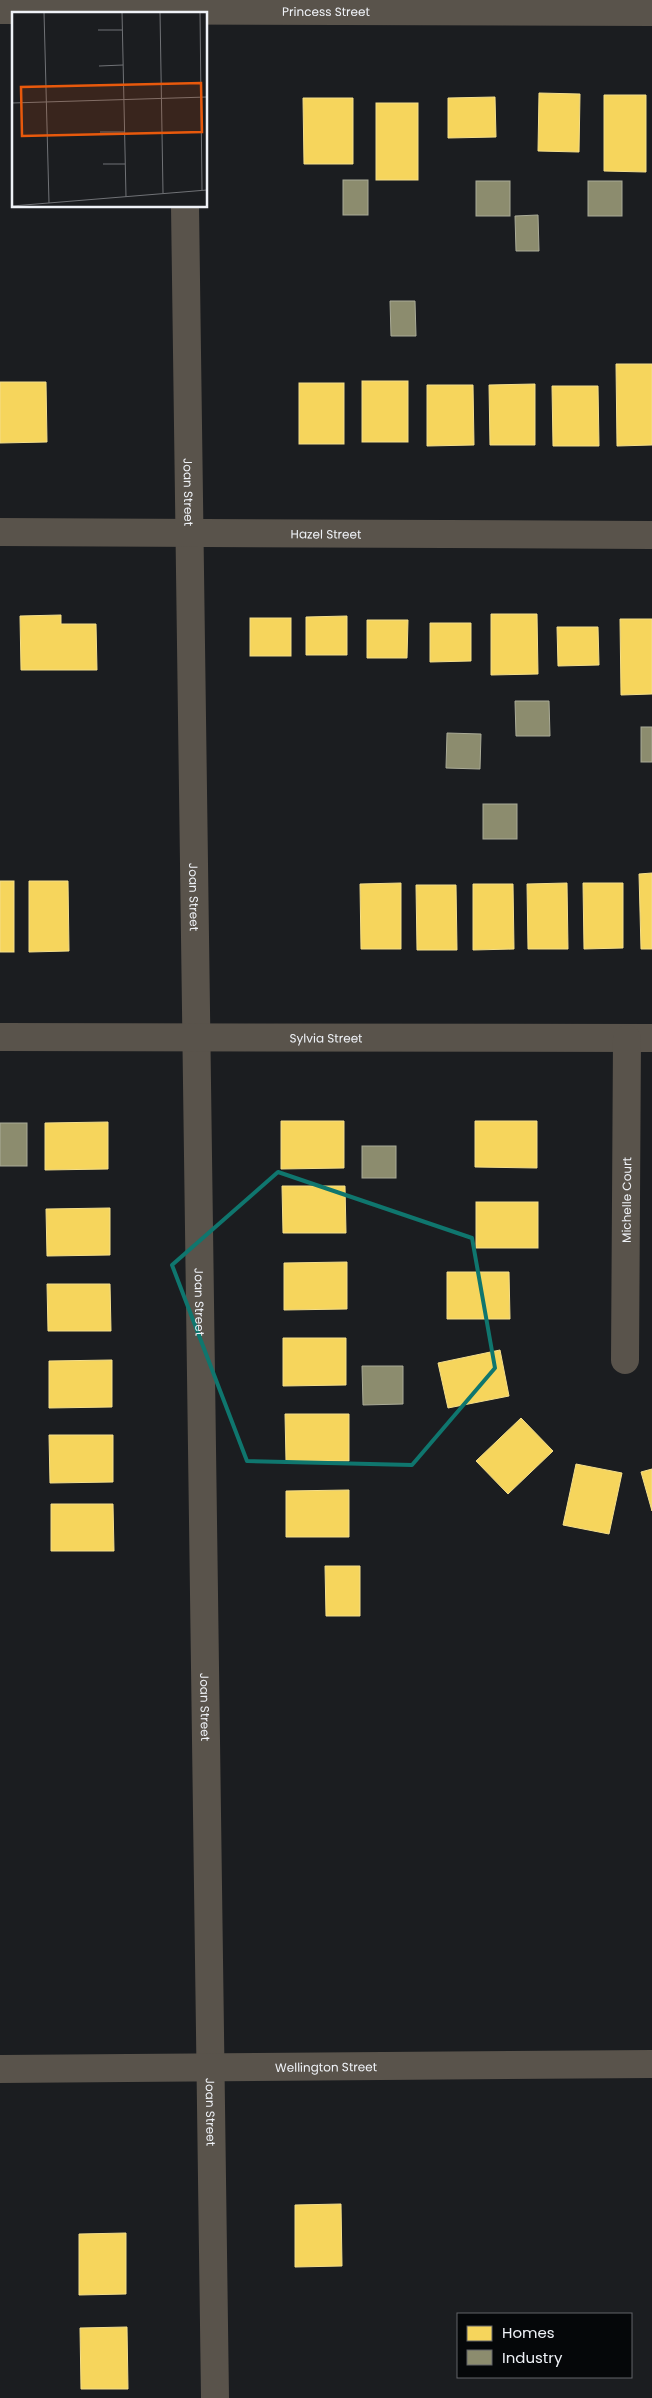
<svg xmlns="http://www.w3.org/2000/svg" width="652" height="2398" viewBox="0 0 652 2398" font-family="Poppins,sans-serif">
  <style>
    .homes { fill: #f6d55c; stroke: #f4de8a }
    .industry { fill: #8c8c6e; stroke: #aaab97 }
    .lines { fill: none; stroke-linecap: round; stroke-linejoin: round }
    .street { stroke: #59534b; stroke-width: 28 }
    .marked { fill: none; stroke: #0f766e; stroke-width: 4; stroke-linejoin: round }
    .labels { text-anchor: middle; dominant-baseline: central; stroke-width: 5; stroke-linejoin: round; paint-order: stroke }
    .street-label { font-size: 12px; fill: #eff2f7; stroke: #050709 }
    .inset-road { fill: none; stroke: #707276; stroke-width: 1 }
    .view { fill: #e8590c; fill-opacity: 0.15; stroke: #e8590c; stroke-width: 2.5 }
    .inset-edge { fill: none; stroke: #eff2f7; stroke-width: 2.5 }
  </style>
  <rect width="100%" height="100%" fill="#1b1d20"/>
  <g class="homes">
    <path d="M539,93L580,94L579,152L538,151Z"/>
    <path d="M604,95H646V172L604,171Z"/>
    <path d="M495,97L496,137L448,138V98Z"/>
    <path d="M303,98H353V164H304Z"/>
    <rect x="376" y="103" width="42" height="77"/>
    <path d="M616,364H652V445L617,446Z"/>
    <rect x="362" y="381" width="46" height="61"/>
    <path d="M0,382H46L47,442L0,443Z"/>
    <rect x="299" y="383" width="45" height="61"/>
    <path d="M535,384V445H490L489,385Z"/>
    <path d="M427,385H473L474,445L427,446Z"/>
    <path d="M552,386H598L599,446H553Z"/>
    <path d="M491,614H537L538,674L491,675Z"/>
    <path d="M61,615V624H96L97,670H21L20,616Z"/>
    <path d="M347,616V655H306V617Z"/>
    <rect x="250" y="618" width="41" height="38"/>
    <path d="M620,619H652V694L621,695Z"/>
    <path d="M367,620H408L407,658H367Z"/>
    <path d="M430,623H471V661L430,662Z"/>
    <path d="M557,627H598L599,665L558,666Z"/>
    <path d="M652,873V949H641L639,874Z"/>
    <rect x="0" y="881" width="14" height="71"/>
    <path d="M29,881H68L69,951L29,952Z"/>
    <path d="M401,883V949H361L360,884Z"/>
    <path d="M567,883L568,949H528L527,884Z"/>
    <path d="M583,883H623V948L584,949Z"/>
    <path d="M473,884H513L514,949L473,950Z"/>
    <path d="M416,885H456L457,950H417Z"/>
    <path d="M281,1121H344V1168L281,1169Z"/>
    <path d="M475,1121H537V1168L475,1167Z"/>
    <path d="M108,1122V1169L45,1170V1123Z"/>
    <path d="M282,1186H345L346,1233H283Z"/>
    <rect x="476" y="1202" width="62" height="46"/>
    <path d="M110,1208V1255L47,1256L46,1209Z"/>
    <path d="M347,1262V1309L284,1310V1263Z"/>
    <path d="M447,1272H509L510,1319H447Z"/>
    <path d="M47,1284H110L111,1331H48Z"/>
    <path d="M283,1338H346V1385L283,1386Z"/>
    <path d="M500,1350L509,1396L448,1408L438,1363Z"/>
    <path d="M112,1360V1407L49,1408V1361Z"/>
    <path d="M285,1414H349V1461H286Z"/>
    <path d="M521,1418L553,1451L508,1494L476,1461Z"/>
    <path d="M49,1435H113V1482L50,1483Z"/>
    <path d="M576,1464L622,1473L609,1534L563,1525Z"/>
    <path d="M652,1469V1511L641,1472Z"/>
    <path d="M349,1490V1537H286V1491Z"/>
    <path d="M51,1504H113L114,1551H51Z"/>
    <path d="M325,1566H360V1616H326Z"/>
    <path d="M341,2204L342,2266L295,2267V2205Z"/>
    <path d="M126,2233V2294L79,2295V2234Z"/>
    <path d="M127,2327L128,2389H81L80,2328Z"/>
  </g>
  <g class="industry">
    <rect x="343" y="180" width="25" height="35"/>
    <rect x="476" y="181" width="34" height="35"/>
    <rect x="588" y="181" width="34" height="35"/>
    <path d="M538,215L539,251H516L515,216Z"/>
    <path d="M390,301H415L416,336H391Z"/>
    <path d="M515,701H549L550,736H516Z"/>
    <rect x="641" y="727" width="11" height="35"/>
    <path d="M447,733L481,734L480,769L446,768Z"/>
    <rect x="483" y="804" width="34" height="35"/>
    <rect x="0" y="1123" width="27" height="43"/>
    <rect x="362" y="1146" width="34" height="32"/>
    <path d="M362,1366H403V1404L363,1405Z"/>
  </g>
  <g class="lines">
    <g class="street">
      <path id="s1" d="M0,10L652,12"/>
      <path id="s2" d="M185,206L215,2398"/>
      <path id="s3" d="M0,532L652,535"/>
      <path id="s4" d="M0,1037L652,1038"/>
      <path id="s5" d="M625,1360L627,1039"/>
      <path id="s6" d="M0,2069L652,2064"/>
    </g>
  </g>
  <path class="marked" d="M278,1172L472,1238L495,1368L412,1465L247,1461L172,1265Z"/>
  <g class="labels">
    <g class="street-label">
      <text stroke="none"><textPath href="#s1" startOffset="326">Princess Street</textPath></text>
      <text stroke="none"><textPath href="#s2" startOffset="286">Joan Street</textPath></text>
      <text stroke="none"><textPath href="#s3" startOffset="326">Hazel Street</textPath></text>
      <text stroke="none"><textPath href="#s2" startOffset="691">Joan Street</textPath></text>
      <text stroke="none"><textPath href="#s4" startOffset="326">Sylvia Street</textPath></text>
      <text stroke="none"><textPath href="#s5" startOffset="160">Michelle Court</textPath></text>
      <text stroke="none"><textPath href="#s2" startOffset="1096">Joan Street</textPath></text>
      <text stroke="none"><textPath href="#s2" startOffset="1501">Joan Street</textPath></text>
      <text stroke="none"><textPath href="#s6" startOffset="326">Wellington Street</textPath></text>
      <text stroke="none"><textPath href="#s2" startOffset="1906">Joan Street</textPath></text>
    </g>
  </g>
  <g transform="translate(12 12)">
    <rect width="195" height="195" fill="#1b1d20"/>
    <path class="inset-road" d="M32,0L37,191M110,0L114,185M148,0L151,181M188,0L190,178M86,18H110M87,54L111,53M0,91L195,85M88,120H112M91,152H113M0,194L195,178"/>
    <path class="view" d="M189,71L190,120L10,124L9,75Z"/>
    <rect width="195" height="195" class="inset-edge"/>
  </g>
  <rect x="457" y="2313" width="175" height="65" fill="#050709" stroke="#636568"/>
  <rect x="467" y="2326" width="25" height="15" fill="#f6d55c" stroke="#636568"/>
  <text x="502" y="2338" font-size="15" fill="#eff2f7">Homes</text>
  <rect x="467" y="2350" width="25" height="15" fill="#8c8c6e" stroke="#636568"/>
  <text x="502" y="2363" font-size="15" fill="#eff2f7">Industry</text>
</svg>
